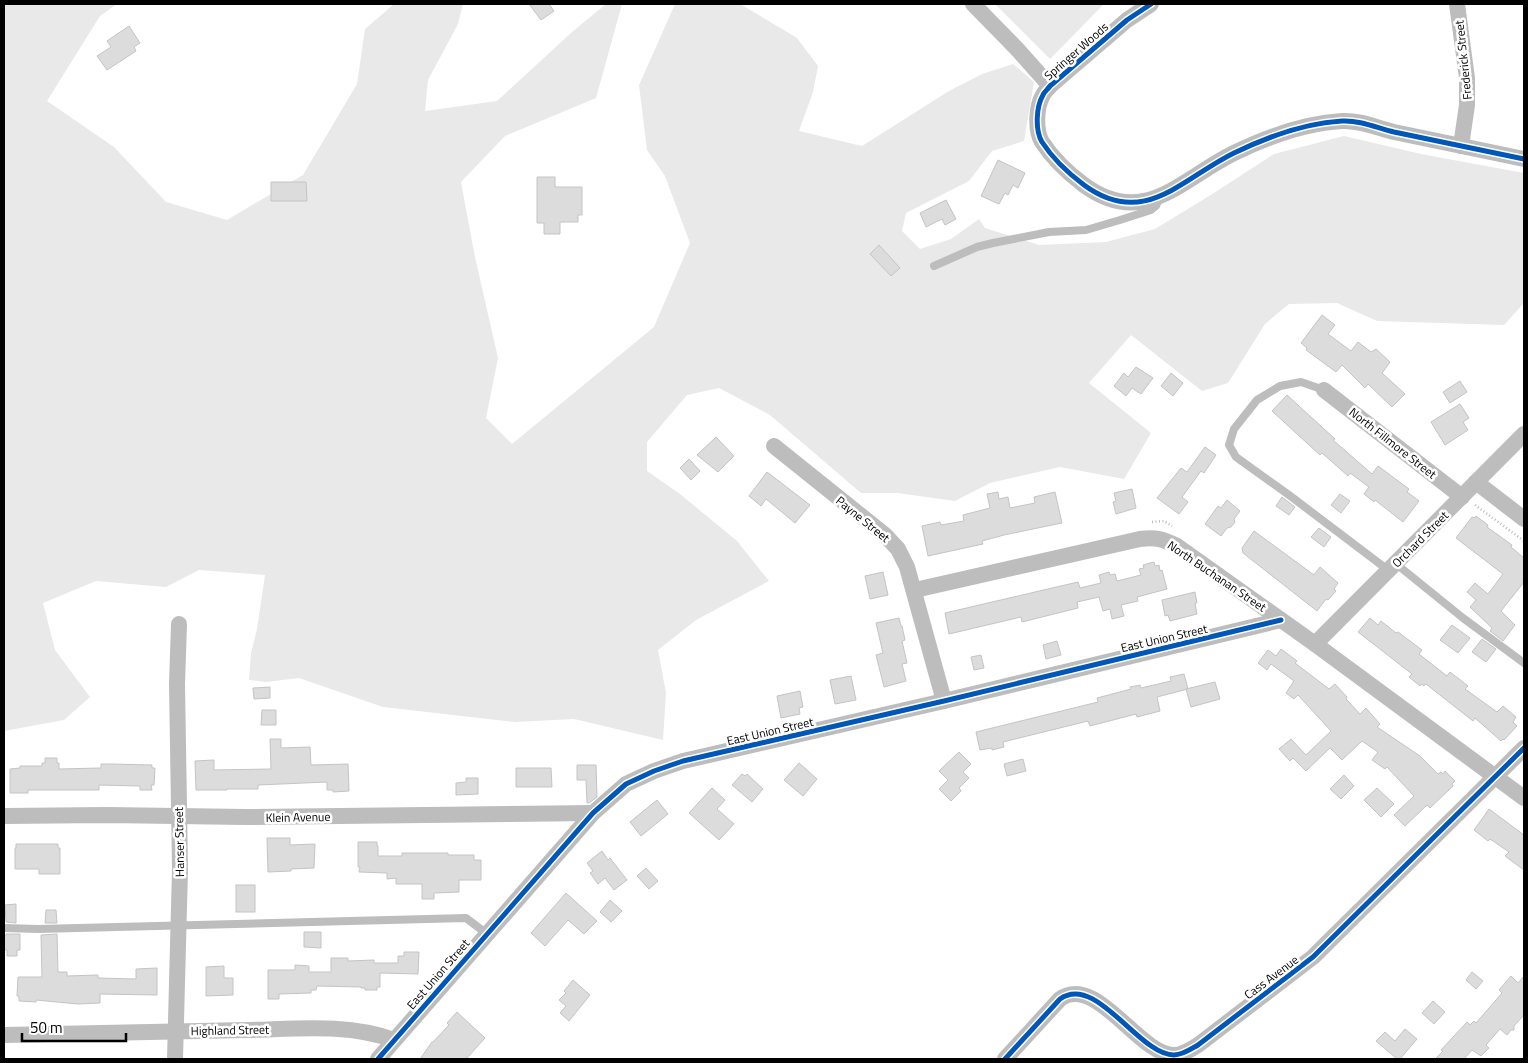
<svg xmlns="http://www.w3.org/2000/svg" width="1528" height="1063" viewBox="0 0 1528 1063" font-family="'Titillium Web',sans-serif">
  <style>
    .green { fill: #e9e9e9 }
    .building { fill: #dcdcdc; stroke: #c4c4c4 }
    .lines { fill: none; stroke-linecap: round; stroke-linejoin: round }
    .path { stroke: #b8b8b8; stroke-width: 2.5; stroke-dasharray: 1 2.5; stroke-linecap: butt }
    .lane { stroke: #bdbdbd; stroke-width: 8 }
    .street { stroke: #bdbdbd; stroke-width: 16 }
    .cycleway-casing { stroke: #fff; stroke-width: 8 }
    .cycleway { stroke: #0057b8; stroke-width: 5 }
    .labels { text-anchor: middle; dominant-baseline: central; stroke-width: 5; stroke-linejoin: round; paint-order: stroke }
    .street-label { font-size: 12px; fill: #000; stroke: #fff }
  </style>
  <rect width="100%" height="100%" fill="#fff"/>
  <g class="green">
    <path d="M4,4H117L100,16L47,101L114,147L166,202L227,220L303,175L357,84L365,29L394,4H463L458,24L428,80L425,111L497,101L572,32L606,4H622L596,98L505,136L461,182L475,257L498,358L486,418L512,444L654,327L690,243L665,176L647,150L639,85L675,4H740L797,38L818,66L813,92L799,131L862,146L949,91L982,74L1013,64L1034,82L1024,141L992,151L969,181L906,213L902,231L920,249L951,239L979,219L985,228L1039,245L1106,242L1155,229L1214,193L1274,154L1344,136L1421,154L1524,173V303L1504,325L1377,321L1337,303L1289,304L1265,324L1228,383L1202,391L1131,335L1089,383L1151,433L1124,479L1060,467L990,483L955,501L898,493H861L770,415L719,388L687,395L647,442V471L680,494L737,541L769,581L696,620L658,650L666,693L663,740L574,719L515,722L383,707L299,678L266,682L249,680L251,653L257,629L265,575L199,570L166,587L96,581L43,603L55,650L90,697L64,720L4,731Z"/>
    <path d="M995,4H1104L1050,59Z"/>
  </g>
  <g class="building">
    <path d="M529,4H549L554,11L541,20Z"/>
    <path d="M129,26L140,43L134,47L136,51L107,70L97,56L111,47L107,41Z"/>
    <path d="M998,160L1025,173L1018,188L1013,185L1008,195L1005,193L999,204L981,196Z"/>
    <path d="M537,177H555V187H582V215H578V222H560V234H544V223H537Z"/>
    <path d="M271,182H306L307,201H271Z"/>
    <path d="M946,200L956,219L945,225L942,219L926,227L920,213Z"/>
    <path d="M879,245L900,268L891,276L870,254Z"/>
    <path d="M1322,315L1335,325L1328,334L1351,351L1358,342L1371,352L1376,349L1390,362L1382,373L1405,394L1392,407L1368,384L1365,388L1342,365L1336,372L1306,350L1307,348L1301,343Z"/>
    <path d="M1136,367L1153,378L1141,394L1132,388L1126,396L1114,386L1124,373L1128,377Z"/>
    <path d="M1171,373L1183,383L1173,396L1161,386Z"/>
    <path d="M1460,381L1467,392L1450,403L1443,392Z"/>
    <path d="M1287,395L1335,439L1333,440L1372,474L1378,466L1409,489L1407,492L1419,501L1403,522L1375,500L1374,502L1364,494L1369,487L1350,473L1348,476L1322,453L1320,455L1272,411Z"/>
    <path d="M1460,404L1469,418L1463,422L1468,430L1445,445L1431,422Z"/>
    <path d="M716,437L734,456L718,472L697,455Z"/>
    <path d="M1205,447L1216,455L1204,473L1201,471L1182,497L1188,502L1179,514L1157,498L1181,468L1187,472Z"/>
    <path d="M689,459L700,471L691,480L680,468Z"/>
    <path d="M767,472L810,505L795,523L766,499L761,506L749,496Z"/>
    <path d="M1132,489L1136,508L1116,514L1113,502L1116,501L1114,493Z"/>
    <path d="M998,492L999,499L1008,497L1010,508L1035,503L1034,497L1055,492L1062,523L1004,535L982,541L983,544L928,556L922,526L940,522L941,525L964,521L963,515L990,508L987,494Z"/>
    <path d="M1340,494L1350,501L1341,513L1331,505Z"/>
    <path d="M1282,497L1295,507L1289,515L1276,506Z"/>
    <path d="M1227,500L1240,511L1234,519L1235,522L1231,527L1227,528L1221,536L1205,524L1218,506L1221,508Z"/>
    <path d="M1476,516L1488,525L1487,527L1512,545L1511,547L1524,558V582L1501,611L1515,625L1503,641L1490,631L1492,628L1470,607L1476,600L1467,592L1475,583L1488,594L1503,574L1456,538L1472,517L1474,518Z"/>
    <path d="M1319,528L1331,537L1324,547L1311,537Z"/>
    <path d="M1254,531L1314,575L1320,567L1338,583L1334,589L1336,591L1328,600L1326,599L1317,611L1243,553L1242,548Z"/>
    <path d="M1154,562L1155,566L1159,565L1160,571L1162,570L1167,589L1137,597L1138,601L1121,605L1124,616L1112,619L1110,609L1103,611L1099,597L1077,602L1078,608L1022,622L1021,617L949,634L945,613L1078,582L1080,588L1101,583L1099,575L1109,572L1110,575L1115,574L1117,581L1141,575L1139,569L1144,568L1143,565Z"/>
    <path d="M883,572L888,595L870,599L865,576Z"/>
    <path d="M1195,592L1197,603H1195L1197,614L1170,621L1168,615L1165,616L1162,600Z"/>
    <path d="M899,618L901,626H902L905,640L902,641L907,663L902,664L906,681L884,687L876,655L883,653L876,623Z"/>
    <path d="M1370,618L1378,625L1381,621L1396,633L1398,632L1422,650L1419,654L1447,676L1450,672L1468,686L1465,689L1497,712L1503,706L1516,717L1513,722L1517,726L1504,740L1503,739L1501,741L1475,718L1473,721L1426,684L1424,686L1421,684L1420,686L1409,677L1412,674L1358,632Z"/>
    <path d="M1452,625L1470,638L1458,653L1440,640Z"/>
    <path d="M1482,639L1496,649L1486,662L1472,652Z"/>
    <path d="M1057,641L1061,655L1046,659L1043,645Z"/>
    <path d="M1281,649L1297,661L1295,663L1329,689L1335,684L1347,697L1346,699L1360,714L1366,708L1380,724L1377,727L1420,756L1438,774L1441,772L1443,774L1445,771L1455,781L1452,784L1453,786L1430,808L1427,805L1405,826L1394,815L1414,796L1387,767L1385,769L1372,760L1378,752L1362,741L1342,760L1330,748L1306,771L1293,758L1290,761L1279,749L1291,739L1306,755L1331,731L1298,695L1294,699L1286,693L1294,681L1271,664L1267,670L1258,663L1268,650L1276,656Z"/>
    <path d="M981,655L984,668L974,670L971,657Z"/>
    <path d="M1184,674L1188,689L1157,697L1160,711L1137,717L1136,714L1090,726L1088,721L1003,742L1004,747L992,750V748L980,750L976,732L1098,702L1097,698L1131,689L1130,687L1140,685L1141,688L1171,681L1170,677Z"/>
    <path d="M851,676L856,700L835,704L830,680Z"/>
    <path d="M1215,682L1220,699L1191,707L1186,689Z"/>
    <path d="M270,687V698L254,699L253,688Z"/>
    <path d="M800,691L803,707L799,708L800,714L781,718L777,696Z"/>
    <path d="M262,710H276V725H261Z"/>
    <path d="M270,739H281V748L310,747L311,765L348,764L349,791L333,792V790H327V782L258,785V789H227V790H196L195,761L214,760V770L271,769Z"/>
    <path d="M959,752L971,764L963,772L969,778L959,788L961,791L951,801L939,789L948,780L939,771Z"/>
    <path d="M45,758H57V763H59V769L101,768V764H111L152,765V768H155L154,785H151L152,790H140V786L99,785V790H28V793H10V769L20,768V766H42V763H45Z"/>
    <path d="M1023,759L1026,771L1007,776L1004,764Z"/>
    <path d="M799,763L817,779L803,796L784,780Z"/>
    <path d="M577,765H596L597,797L589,803H587L586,780H577Z"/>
    <path d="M516,768H551L552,787H516Z"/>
    <path d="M742,774L745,776L747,774L763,789L752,802L732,785Z"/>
    <path d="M1344,775L1354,786L1341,799L1330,789Z"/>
    <path d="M466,778H478V794L456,795V783L466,782Z"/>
    <path d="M712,788L725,800L717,809L734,824L719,840L689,813Z"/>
    <path d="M1377,788L1394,804L1381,817L1364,800Z"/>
    <path d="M657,800L668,814L641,836L630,822Z"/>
    <path d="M1489,809L1524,835V870L1505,856L1509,852L1490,839L1488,841L1474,830Z"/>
    <path d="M267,838H290V845L315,844L314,868L291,869V871L268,872Z"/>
    <path d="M358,842H377V846H378V856H402V853H448V855H474V860H481V880H459V892L434,893V899H422V884H396V878L387,879V873L359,872L360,867H358Z"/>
    <path d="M16,844H58V848H60V874H39V869H15V848H16Z"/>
    <path d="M602,851L608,860L610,858L627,880L614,890L605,878L598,884L590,873L593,871L587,863Z"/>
    <path d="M646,868L658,881L649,889L637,876Z"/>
    <rect x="236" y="885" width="19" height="27"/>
    <path d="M566,893L597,921L584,934L568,920L545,946L531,933Z"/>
    <path d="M610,900L622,911L611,922L600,912Z"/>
    <path d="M16,904V923L6,922L5,905Z"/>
    <path d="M46,910H56L57,923H45Z"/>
    <path d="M304,932H321V948L304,947Z"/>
    <path d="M6,934H20V950H17V956H7V950H4V935H6Z"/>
    <path d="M57,934L58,972H67V976L98,975V978L136,979V969L157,968V995L100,994V1003L78,1004L36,1000V1002L19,1001V996H17L18,977H42L41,935Z"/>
    <path d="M404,952H419L418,974L380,973V987H377V990H365V988H361V987L317,986L316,990H311V993L279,994V999H268V970H295V965L309,966V972H331V958H348V961L374,960V963H398V956H404Z"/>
    <path d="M224,966V978H233V995L206,996V967Z"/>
    <path d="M1472,972L1483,981L1476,989L1466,980Z"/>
    <path d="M1511,976L1518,983L1524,976V1015L1514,1026V1030H1511L1507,1035L1500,1029L1486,1045L1489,1048L1481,1056L1472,1050L1464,1059H1435L1443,1051L1441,1050L1467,1022L1470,1025L1474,1021L1476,1023L1502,993L1499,990Z"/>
    <path d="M573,980L590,995L569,1021L560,1013L566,1006L559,1000L566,993L564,991Z"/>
    <path d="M1433,1001L1445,1012L1434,1024L1422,1013Z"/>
    <path d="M457,1012L485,1038L466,1059H420L432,1042H433L449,1025L447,1023Z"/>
    <path d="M1405,1029L1417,1039L1400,1059H1397L1376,1041L1385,1032L1395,1041Z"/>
  </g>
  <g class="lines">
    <g class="path">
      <path d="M1475,505L1524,541"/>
      <path d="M1152,522L1164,521L1172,526"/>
    </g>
    <g class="lane">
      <path d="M934,266L977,247L993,243L1049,232L1086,230L1120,220L1151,210L1156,206L1160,197"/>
      <path d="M1324,390L1301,382L1280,386L1257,400L1234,429L1229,445L1236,457L1289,495L1388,570"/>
      <path d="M1395,563L1463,618L1524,663"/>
      <path d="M4,928L38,929L466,918L487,934"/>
    </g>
    <g class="street">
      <path d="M973,4L1018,50L1050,86"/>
      <path d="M1151,4L1127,20L1050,86C1048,89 1044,92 1043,95C1036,107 1035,130 1042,142C1053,159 1068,173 1084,185C1144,229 1181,179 1234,153C1267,137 1306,123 1342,121C1360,120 1377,128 1394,132C1437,141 1481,150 1524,159"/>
      <path d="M1457,4L1467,78V105L1461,146"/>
      <path d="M1324,390L1462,497"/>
      <path d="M774,446L885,535L898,549L907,567L944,701"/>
      <path d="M1476,482L1524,519"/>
      <path d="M915,590L1140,539C1156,537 1163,539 1177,546L1315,644L1524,798"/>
      <path d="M1315,644L1524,434"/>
      <path d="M4,816L107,815L246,817L593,813"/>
      <path d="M4,1035C85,1033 166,1031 247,1030C296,1029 348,1023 394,1040"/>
      <path d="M175,1059L180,869L177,684L179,624"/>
      <path d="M378,1059L593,813L626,784L654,771L683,761L944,701L1281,620"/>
      <path d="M1005,1059L1060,999C1096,973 1139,1055 1174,1055C1183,1055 1191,1049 1198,1045L1313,957L1524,748"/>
    </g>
    <g class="cycleway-casing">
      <g id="cycleway">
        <path d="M1151,4L1127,20L1050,86C1048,89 1044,92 1043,95C1036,107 1035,130 1042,142C1053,159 1068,173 1084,185C1144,229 1181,179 1234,153C1267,137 1306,123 1342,121C1360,120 1377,128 1394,132C1437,141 1481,150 1524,159"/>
        <path d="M378,1059L593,813L626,784L654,771L683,761L944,701L1281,620"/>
        <path d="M1005,1059L1060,999C1096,973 1139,1055 1174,1055C1183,1055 1191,1049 1198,1045L1313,957L1524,748"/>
      </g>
    </g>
    <use href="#cycleway" class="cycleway"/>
  </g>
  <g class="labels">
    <g class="street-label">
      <text transform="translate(1076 51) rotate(-41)">Springer Woods</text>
      <text transform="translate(1463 60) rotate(-96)">Frederick Street</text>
      <text transform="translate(1393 443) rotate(38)">North Fillmore Street</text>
      <text transform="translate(863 519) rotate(39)">Payne Street</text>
      <text transform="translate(1420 539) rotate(-45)">Orchard Street</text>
      <text transform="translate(1217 576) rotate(34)">North Buchanan Street</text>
      <text transform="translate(1164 638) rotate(-13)">East Union Street</text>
      <text transform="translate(770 731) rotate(-13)">East Union Street</text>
      <text transform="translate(298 817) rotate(-1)">Klein Avenue</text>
      <text transform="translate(179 842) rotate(-91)">Hanser Street</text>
      <text transform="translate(438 974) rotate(-49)">East Union Street</text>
      <text transform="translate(1271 977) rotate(-37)">Cass Avenue</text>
      <text transform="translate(230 1030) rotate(-1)">Highland Street</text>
    </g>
  </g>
  <rect width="1528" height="1063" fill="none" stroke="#000000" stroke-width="10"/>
  <path d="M22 1033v8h104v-8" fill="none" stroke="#000000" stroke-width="2.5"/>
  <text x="30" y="1033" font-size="15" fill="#000000" stroke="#ffffff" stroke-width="4" paint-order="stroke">50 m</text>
</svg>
